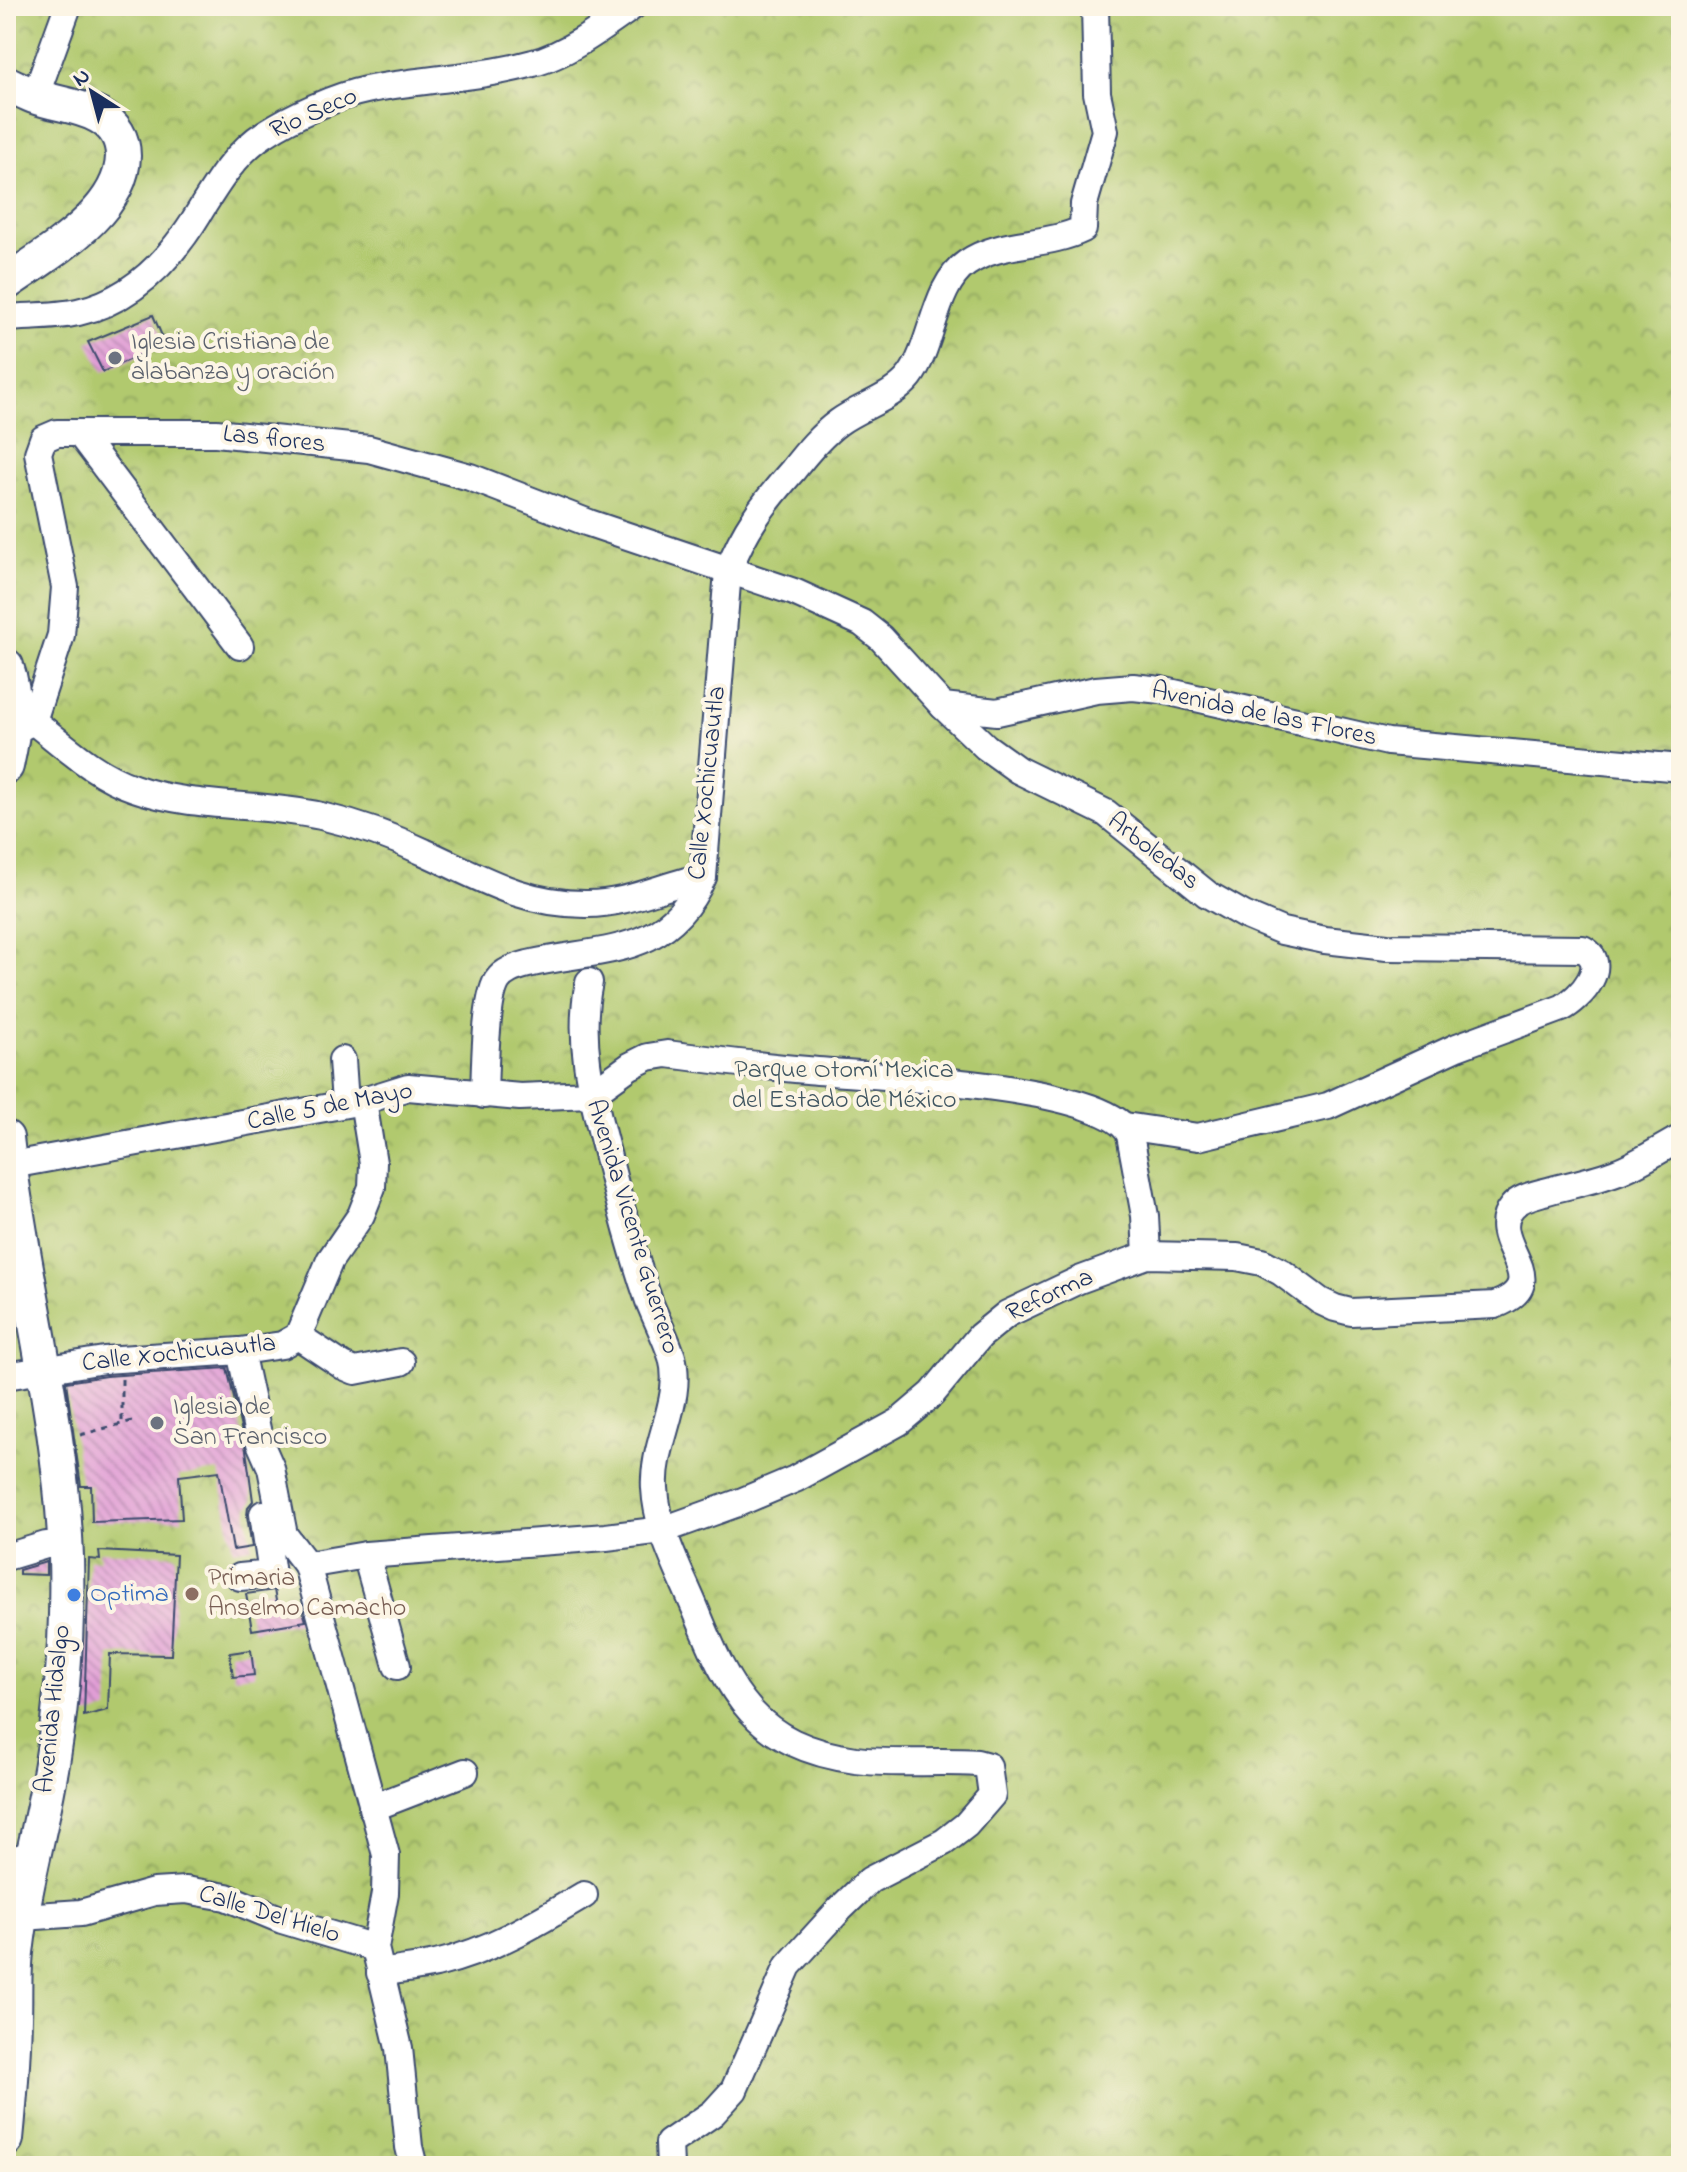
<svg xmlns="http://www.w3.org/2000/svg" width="1687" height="2172" viewBox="0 0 1687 2172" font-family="'Indie Flower',sans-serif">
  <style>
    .park { fill: url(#park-crowns); stroke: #667c66; stroke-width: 2 }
    .building { fill: url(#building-back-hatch) }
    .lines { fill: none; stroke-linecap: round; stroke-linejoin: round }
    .minor-casing { stroke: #3b4a6d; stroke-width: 30 }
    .major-casing { stroke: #3b4a6d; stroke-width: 38 }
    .path { stroke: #3b4a6d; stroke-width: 3; stroke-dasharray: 6 6; stroke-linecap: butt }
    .minor { stroke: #fff; stroke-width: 26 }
    .major { stroke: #fff; stroke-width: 34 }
    .worship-dot { fill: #6b7280; stroke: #fcf5e5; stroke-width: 3 }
    .education-dot { fill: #8d6e63; stroke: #fcf5e5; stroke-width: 3 }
    .shop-dot { fill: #3f7fe0; stroke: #fcf5e5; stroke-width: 3 }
    .labels { text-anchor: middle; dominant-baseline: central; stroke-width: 8; stroke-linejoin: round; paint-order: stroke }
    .street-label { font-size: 26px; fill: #1b2f5e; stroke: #fcf5e5 }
    .worship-label { font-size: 26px; fill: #5b616d; stroke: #fcf5e5; text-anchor: start }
    .park-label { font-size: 26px; fill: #405662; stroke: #fcf5e5 }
    .education-label { font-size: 26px; fill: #785e54; stroke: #fcf5e5; text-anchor: start }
    .shop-label { font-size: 26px; fill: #366cbe; stroke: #fcf5e5; text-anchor: start }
  </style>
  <defs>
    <pattern id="park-crowns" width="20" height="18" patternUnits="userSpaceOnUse" patternTransform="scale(2)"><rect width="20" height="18" fill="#b1c96e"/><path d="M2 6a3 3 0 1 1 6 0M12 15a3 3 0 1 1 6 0" fill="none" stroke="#8fa45e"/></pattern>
    <pattern id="building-back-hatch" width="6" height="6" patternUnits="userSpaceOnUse" patternTransform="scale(2)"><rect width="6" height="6" fill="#e19ed6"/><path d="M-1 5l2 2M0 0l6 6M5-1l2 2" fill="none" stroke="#b681b1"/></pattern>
  </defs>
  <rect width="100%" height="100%" fill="#fcf5e5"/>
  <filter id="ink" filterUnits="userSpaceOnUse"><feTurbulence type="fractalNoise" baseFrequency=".0125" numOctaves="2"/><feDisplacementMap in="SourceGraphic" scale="16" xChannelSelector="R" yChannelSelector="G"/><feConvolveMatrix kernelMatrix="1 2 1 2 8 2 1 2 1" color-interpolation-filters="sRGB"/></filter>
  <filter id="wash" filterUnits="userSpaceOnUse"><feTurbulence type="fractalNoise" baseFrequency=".006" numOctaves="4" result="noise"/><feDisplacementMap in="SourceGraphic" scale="32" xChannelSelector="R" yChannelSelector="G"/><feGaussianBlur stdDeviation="1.8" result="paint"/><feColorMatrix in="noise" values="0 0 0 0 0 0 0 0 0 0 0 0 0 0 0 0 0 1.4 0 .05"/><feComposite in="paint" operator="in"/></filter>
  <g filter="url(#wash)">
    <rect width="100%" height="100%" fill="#f3e1c3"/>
    <rect class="park" x="6" y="6" width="1675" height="2160"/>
    <g id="blocks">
      <g class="building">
        <path d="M153,315L165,343L103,372L88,342Z"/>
        <path d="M227,1368L246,1450L253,1501L248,1507L247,1516L252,1547L233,1550L219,1471L179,1476L182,1519L92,1522L91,1486H81L66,1382L106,1376Z"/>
        <path d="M99,1551L176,1555L171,1655L110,1654L108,1710L84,1716L89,1559L100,1560Z"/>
        <path d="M46,1562V1575L19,1574V1570Z"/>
        <path d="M274,1590L278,1611L302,1608L306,1621L252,1630L246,1594Z"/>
        <path d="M251,1650L254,1675L233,1677L230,1653Z"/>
      </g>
    </g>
  </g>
  <g filter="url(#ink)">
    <use href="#blocks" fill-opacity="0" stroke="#3b4a6d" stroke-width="2"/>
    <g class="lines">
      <g class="minor-casing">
        <g id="minor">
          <path d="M35,97L68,6"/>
          <path d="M6,318C30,316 55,317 78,312C134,300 173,256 200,211C218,182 237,151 266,133C292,116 336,96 366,90C421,79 479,78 533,63C566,55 605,26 633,6"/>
          <path d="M80,434L240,646"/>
          <path d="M943,706L997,712L1096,690L1133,687L1161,690L1388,742L1681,768"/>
          <path d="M33,721C65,746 95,775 134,788C193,809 260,802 321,816C355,824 393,837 424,852C480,877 521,904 585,904C625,905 664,885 703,877"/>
          <path d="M14,731L33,721L61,635L65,587L38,453L43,439L57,433H216L369,449L470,477L589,523L794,592L862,623L881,638L943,706L986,747L1018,770L1106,813L1207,894L1244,915L1282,931L1325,940L1387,947L1583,949C1611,964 1581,998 1562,1008L1457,1047L1328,1106L1198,1137L1125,1126"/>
          <path d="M589,982C576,1044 594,1102 609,1161C621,1208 633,1255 649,1301C656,1319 666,1338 672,1357C684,1400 652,1444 655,1488C657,1530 679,1570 695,1608C730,1694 755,1746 856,1760C895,1765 937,1760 977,1763L988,1766L992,1795L966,1825L944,1842L870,1880L840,1909L788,1966L734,2090L713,2113L669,2143L670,2166"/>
          <path d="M342,1060L345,1103"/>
          <path d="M484,1095C485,1070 485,1001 497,981C504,970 517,967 528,964C601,947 667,958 703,877L728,571C744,529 764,503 793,470C807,452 821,435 839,422C861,406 893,398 910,376C933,345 934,285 967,263C1000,240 1046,247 1083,229L1084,204L1105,131L1097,93L1095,6"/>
          <path d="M6,1166L363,1101L408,1087L520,1097L591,1094L630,1066L648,1057L667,1054C713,1060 760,1066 807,1070C864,1076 1107,1083 1130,1135L1145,1216L1147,1255"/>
          <path d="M298,1336L343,1366L355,1371L401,1362"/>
          <path d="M240,1351L260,1443L271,1468L284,1535L307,1565L386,1855L385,1893L375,1948L399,2048L409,2147L413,2163"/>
          <path d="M6,1376L104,1360L240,1351L282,1345L298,1336L330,1260L361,1215L372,1187L373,1163L363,1101"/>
          <path d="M366,1555L397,1666"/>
          <path d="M6,1557L46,1545H65"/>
          <path d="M307,1565L366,1555L606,1537L663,1530L738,1503L795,1479L899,1422L932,1394L980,1336L1007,1314L1079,1280L1147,1255L1237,1257L1262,1262L1281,1272L1320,1301L1335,1308L1351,1312L1495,1305C1559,1281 1483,1242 1512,1207C1519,1198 1533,1195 1544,1192C1568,1185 1593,1181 1616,1172C1639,1164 1660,1149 1681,1138"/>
          <path d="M240,1577L272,1574L263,1514"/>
          <path d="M372,1808L465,1772"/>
          <path d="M6,1862L32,1854"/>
          <path d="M22,1917L81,1913L154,1892L186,1890L226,1897L282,1920L375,1948"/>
          <path d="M380,1973C398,1970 417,1968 436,1964C490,1951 537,1923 584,1895"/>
        </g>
      </g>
      <g class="major-casing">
        <g id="major">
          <path d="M6,83C15,87 24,92 34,96C55,104 79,105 99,116C115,125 123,139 123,156C122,213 48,253 6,283"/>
          <path d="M6,666C18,701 14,730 6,766"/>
          <path d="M6,1138C22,1278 61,1415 66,1557C68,1635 62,1714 47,1791C37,1843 23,1893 17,1945C13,1969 15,1994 14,2018C13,2058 10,2098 6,2139"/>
        </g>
      </g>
      <g class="path">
        <path d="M122,1379V1423"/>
        <path d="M80,1435L136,1420"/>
      </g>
      <use href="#minor" class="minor"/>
      <use href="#major" class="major"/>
    </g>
  </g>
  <g class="worship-dot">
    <circle cx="115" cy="358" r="8"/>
    <circle cx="157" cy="1423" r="8"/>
  </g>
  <circle class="education-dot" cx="192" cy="1594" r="8"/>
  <circle class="shop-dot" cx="74" cy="1595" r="8"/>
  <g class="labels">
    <g class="street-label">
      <text transform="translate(314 114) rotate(-24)">Rio Seco</text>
      <text transform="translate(274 440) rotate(6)">Las flores</text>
      <text transform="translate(1264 715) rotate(12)">Avenida de las Flores</text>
      <text transform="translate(708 783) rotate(-84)">Calle Xochicuautla</text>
      <text transform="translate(1153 852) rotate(38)">Arboledas</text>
      <text transform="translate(330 1107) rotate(-11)">Calle 5 de Mayo</text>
      <text transform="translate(632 1227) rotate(73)">Avenida Vicente Guerrero</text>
      <text transform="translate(1050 1296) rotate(-25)">Reforma</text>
      <text transform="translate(179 1354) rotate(-6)">Calle Xochicuautla</text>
      <text transform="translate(54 1709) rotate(-84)">Avenida Hidalgo</text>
      <text transform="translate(269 1915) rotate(17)">Calle Del Hielo</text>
    </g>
    <g class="worship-label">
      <text x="131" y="343">Iglesia Cristiana de<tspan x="131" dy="30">alabanza y oración</tspan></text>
      <text x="173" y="1408">Iglesia de<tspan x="173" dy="30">San Francisco</tspan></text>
    </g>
    <g class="park-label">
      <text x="844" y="1071">Parque Otomí Mexica<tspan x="844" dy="30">del Estado de México</tspan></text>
    </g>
    <g class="education-label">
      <text x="208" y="1579">Primaria<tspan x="208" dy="30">Anselmo Camacho</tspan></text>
    </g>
    <g class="shop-label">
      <text x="90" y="1595">Optima</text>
    </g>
  </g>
  <rect width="1687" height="2172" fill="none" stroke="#fcf5e5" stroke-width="32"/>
  <g transform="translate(92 92) rotate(324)" stroke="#fcf5e5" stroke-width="6" paint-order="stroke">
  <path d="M0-6L14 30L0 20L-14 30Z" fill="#1b2f5e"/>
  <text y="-12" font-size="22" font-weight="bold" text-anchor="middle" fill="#1b2f5e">N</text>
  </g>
</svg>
